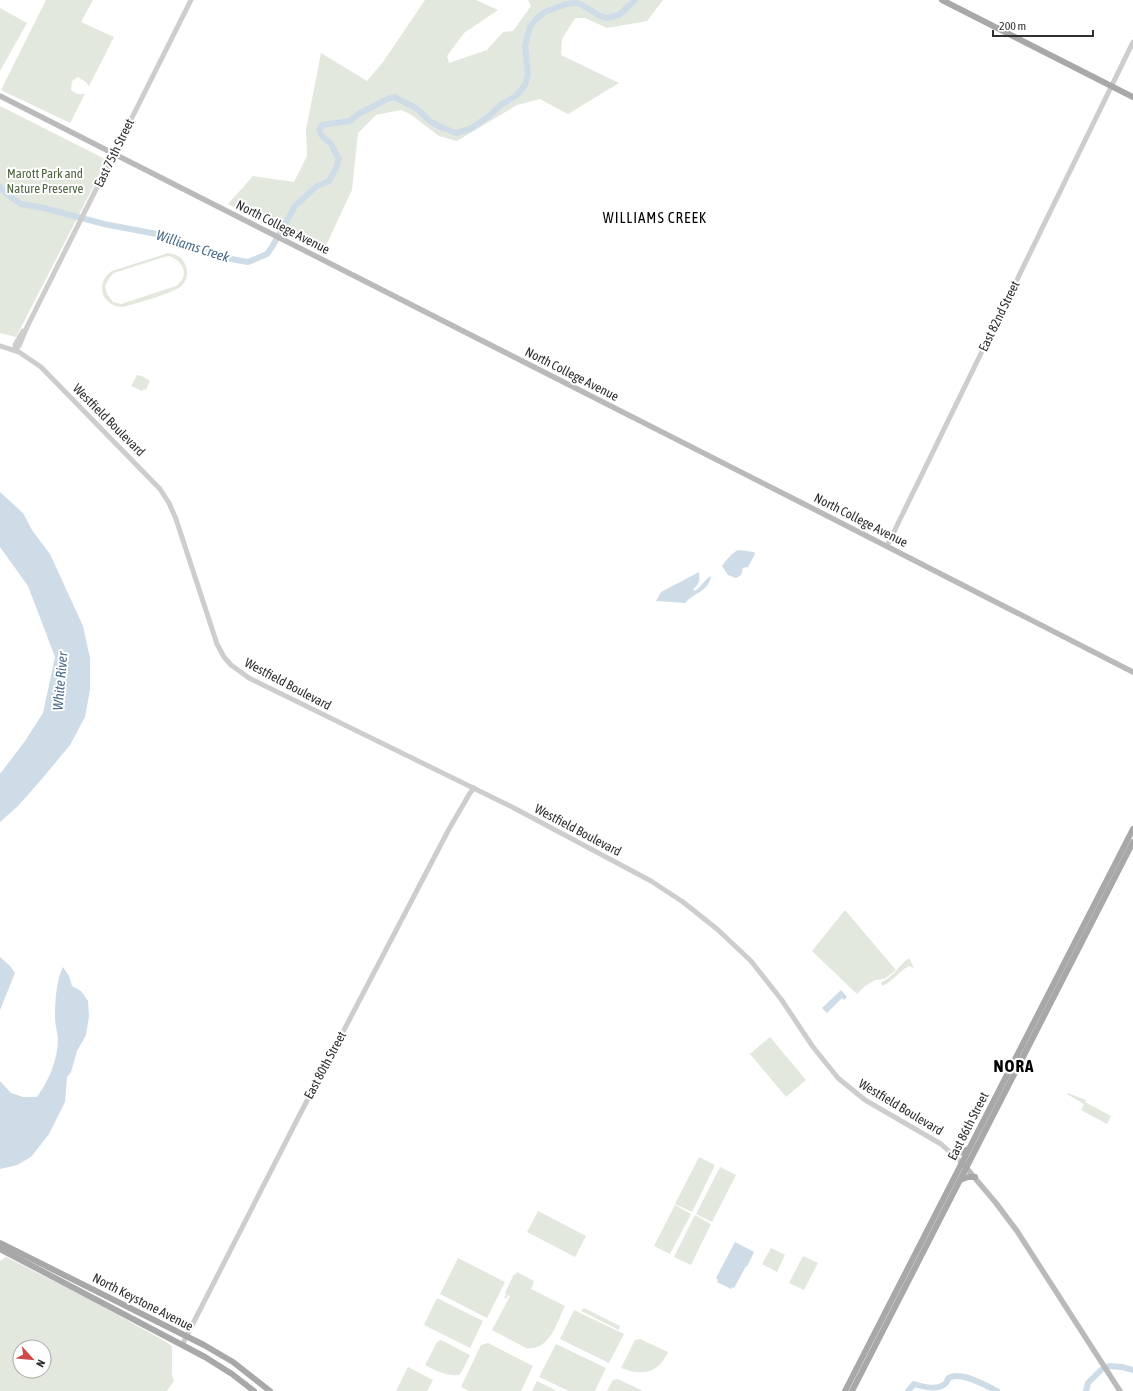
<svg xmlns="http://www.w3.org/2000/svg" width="1133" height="1391" viewBox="0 0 1133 1391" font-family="'Asap Condensed',sans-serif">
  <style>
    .green { fill: #e2e8dd; fill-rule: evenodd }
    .water { fill: #cedce8 }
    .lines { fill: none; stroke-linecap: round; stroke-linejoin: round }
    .river { stroke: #cedce8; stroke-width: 6 }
    .tertiary { stroke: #cdcdcd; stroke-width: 5 }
    .secondary { stroke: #bababa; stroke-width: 5.5 }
    .primary { stroke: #a8a8a8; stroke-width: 6 }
    .labels { text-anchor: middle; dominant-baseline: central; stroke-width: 4; stroke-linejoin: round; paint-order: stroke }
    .street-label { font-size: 13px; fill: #303030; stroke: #fff }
    .park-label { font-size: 13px; fill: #516642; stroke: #fff }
    .water-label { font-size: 14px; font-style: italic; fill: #486a88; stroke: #fff }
    .quarter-label { font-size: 15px; letter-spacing: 1px; fill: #000; stroke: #fff }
    .district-label { font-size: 17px; font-weight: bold; letter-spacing: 1px; fill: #000; stroke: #fff }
  </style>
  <rect width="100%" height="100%" fill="#fff"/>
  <g class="green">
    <path d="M46,0H93L81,22L114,37L89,86L86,82L78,77L72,81L71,90L77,94H85L70,123L1,90Z"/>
    <path d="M425,0H476L498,10L464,33L447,56L449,63L487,50L503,32L513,31L531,6L528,0H663L647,21L607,28L585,18H575L562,39L561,55L619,83L568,114L540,99L517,105L457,141L439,136L410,114L401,110L376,115L358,133L352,190L323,252L228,204L253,176L294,182L307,156L306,130L321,53L367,81L383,62Z"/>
    <path d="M0,8L27,23L0,71Z"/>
    <path d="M0,106L107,160L16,337L0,333Z"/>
    <path d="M168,253C176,254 182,257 185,264C189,272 187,282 180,287C173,293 134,304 123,307C102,307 94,283 112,271ZM169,256C184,261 190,276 176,286L121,304L113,302L107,294L105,286L110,277L114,273L164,257Z"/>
    <path d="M137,375L142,376L150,381L146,390L144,389L142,391L131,386Z"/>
    <path d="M845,910L896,970L884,979L875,980L864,987L857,994L812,951Z"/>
    <path d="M909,958L914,968L909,966C899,971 894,981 882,986L881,982C894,977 898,966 909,958Z"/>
    <path d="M770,1037L806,1080L786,1097L750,1054Z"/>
    <path d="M1068,1093L1086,1100L1085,1102L1111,1116L1107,1124L1081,1110L1084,1104L1067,1094Z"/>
    <path d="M699,1157L715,1165L692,1212L675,1204Z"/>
    <path d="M720,1167L736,1175L712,1222L696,1214Z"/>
    <path d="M675,1205L691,1214L670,1254L654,1246Z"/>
    <path d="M538,1211L586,1236L575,1257L527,1232Z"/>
    <path d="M695,1215L711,1224L691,1265L674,1257Z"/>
    <path d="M771,1248L785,1255L777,1272L762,1264Z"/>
    <path d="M803,1256L818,1263L804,1290L789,1283Z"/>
    <path d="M6,1257L89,1299L168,1343L172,1347V1375L174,1381L167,1391H0V1261ZM20,1347H44V1371H20Z"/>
    <path d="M458,1258L505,1282L487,1318L440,1294Z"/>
    <path d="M517,1272L534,1281L531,1289L565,1306C556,1324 550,1351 526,1348L492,1330L510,1296L508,1295L506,1299L504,1298L506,1294L505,1293L514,1274L515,1275Z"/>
    <path d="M437,1298L483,1321L470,1348L424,1325Z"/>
    <path d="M584,1308L620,1326L619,1330L581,1311Z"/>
    <path d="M574,1310L624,1334L609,1363L560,1339Z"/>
    <path d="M640,1339L668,1352C658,1374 642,1376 621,1368L635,1340Z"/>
    <path d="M441,1340L470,1355L462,1371L459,1375C447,1377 435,1370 425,1365L437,1342Z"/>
    <path d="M488,1343L533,1366L521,1391H469L461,1387L481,1345Z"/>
    <path d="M556,1344L606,1368L595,1391H569L539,1377Z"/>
    <path d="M408,1367L433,1380L427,1391H396Z"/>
    <path d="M618,1379L643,1391H607L613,1380Z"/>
    <path d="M537,1381L557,1391H532Z"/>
  </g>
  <g class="water">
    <path d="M0,492L23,513L32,530L50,554L83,626L90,658V690L85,717L70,745L41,780L17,807L0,822V774L25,741L43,713L55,657L28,586L0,547Z"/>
    <path d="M738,550L754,552L755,554L748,567L743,568L741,575L736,578L728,575L722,566C726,560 732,553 738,550Z"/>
    <path d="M699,572C700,580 700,584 693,589L695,591C701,587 706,578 711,576C709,591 694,593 685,603L656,601L661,592Z"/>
    <path d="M0,957L10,966L15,973L0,1010Z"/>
    <path d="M63,967L69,976L72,986L81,991L88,1001L89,1016L86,1035L77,1051L71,1072L67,1077L65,1102L49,1134L31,1157L17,1165L0,1169V1081L11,1093L23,1097H37C49,1080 57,1062 58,1040C58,1033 55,1026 55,1018C55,1003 56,980 63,967Z"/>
    <path d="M841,990L847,997L844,1000L842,998L827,1013L822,1008Z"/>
    <path d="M735,1242L754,1252L747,1267L746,1266L734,1288L732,1287L731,1289L717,1282L718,1280L716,1278Z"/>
  </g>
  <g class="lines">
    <g class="river">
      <path d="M0,187L8,195L21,204L44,208L104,224L162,235L220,257L248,262L267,254L272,247L295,206L317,186L329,181L336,168L339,159L331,144L322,136L319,130L322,125L350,121L358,114L372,107L383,101L394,97L416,108L431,122L443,128L456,133L470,129L489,116L502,104L516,96L525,85L528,75L525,46L530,27L536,19L545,12L566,4L576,3L582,5L600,16L607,18L619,15L635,0"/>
      <path d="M1109,1366L1122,1367L1133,1370"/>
      <path d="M908,1391L914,1384C924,1387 938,1391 946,1383C948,1380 947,1378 951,1377C963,1372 987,1386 997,1391"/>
      <path d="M1086,1391L1088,1383L1101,1370"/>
    </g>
    <g class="tertiary">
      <path d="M0,346L19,352L41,367L160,489L169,503L176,519L217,644L224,657L231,665L249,678L514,808L651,881L683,902L717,929L751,961L781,999L813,1047L838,1078L865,1100L941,1144L962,1163"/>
      <path d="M16,348L19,346L27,327L191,0"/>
      <path d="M16,350L15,345L23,331"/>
      <path d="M887,546L1133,42"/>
      <path d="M182,1345L298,1118L449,829L470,793L474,788"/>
    </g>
    <g class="secondary">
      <path d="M0,96L800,502L1133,672"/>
      <path d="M963,1164L996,1203L1017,1231L1120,1391"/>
    </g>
    <g class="primary">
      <path d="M942,0L1133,97"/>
      <path d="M951,1153C958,1154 963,1153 968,1149"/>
      <path d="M960,1180L968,1177H975"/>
      <path d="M0,1243L204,1345L233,1362L270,1391"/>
      <path d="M0,1249L205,1357L232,1374L254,1391"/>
      <path d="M845,1391L1133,829"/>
      <path d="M852,1391L1133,842"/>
    </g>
  </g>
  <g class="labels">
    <g class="street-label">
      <text transform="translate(114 153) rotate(-64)">East 75th Street</text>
      <text transform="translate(283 227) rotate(27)">North College Avenue</text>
      <text transform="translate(999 316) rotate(-64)">East 82nd Street</text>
      <text transform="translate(572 374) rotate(27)">North College Avenue</text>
      <text transform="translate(109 420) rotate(45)">Westfield Boulevard</text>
      <text transform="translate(861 520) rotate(27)">North College Avenue</text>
      <text transform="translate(288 684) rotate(28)">Westfield Boulevard</text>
      <text transform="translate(578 830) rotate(28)">Westfield Boulevard</text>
      <text transform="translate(325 1065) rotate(-62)">East 80th Street</text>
      <text transform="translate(901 1107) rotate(31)">Westfield Boulevard</text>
      <text transform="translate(968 1126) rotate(-63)">East 86th Street</text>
      <text transform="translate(143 1302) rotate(27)">North Keystone Avenue</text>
    </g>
    <g class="park-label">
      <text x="45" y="173">Marott Park and<tspan x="45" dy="15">Nature Preserve</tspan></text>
    </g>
    <g class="water-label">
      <text transform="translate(193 246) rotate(18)">Williams Creek</text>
      <text transform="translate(60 681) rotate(-85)">White River</text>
    </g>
    <g class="quarter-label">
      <text x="655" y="217">WILLIAMS CREEK</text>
    </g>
    <g class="district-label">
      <text x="1014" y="1066">NORA</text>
    </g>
  </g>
  <g transform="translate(32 1359) rotate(117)"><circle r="19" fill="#ffffff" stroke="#acacac"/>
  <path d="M0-3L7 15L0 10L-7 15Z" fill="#cf494a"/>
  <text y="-6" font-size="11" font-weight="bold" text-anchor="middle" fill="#303030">N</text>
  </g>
  <path d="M993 30v6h100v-6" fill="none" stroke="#303030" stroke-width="2"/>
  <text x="999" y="30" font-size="12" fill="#303030" stroke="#ffffff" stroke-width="3" paint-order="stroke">200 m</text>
</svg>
